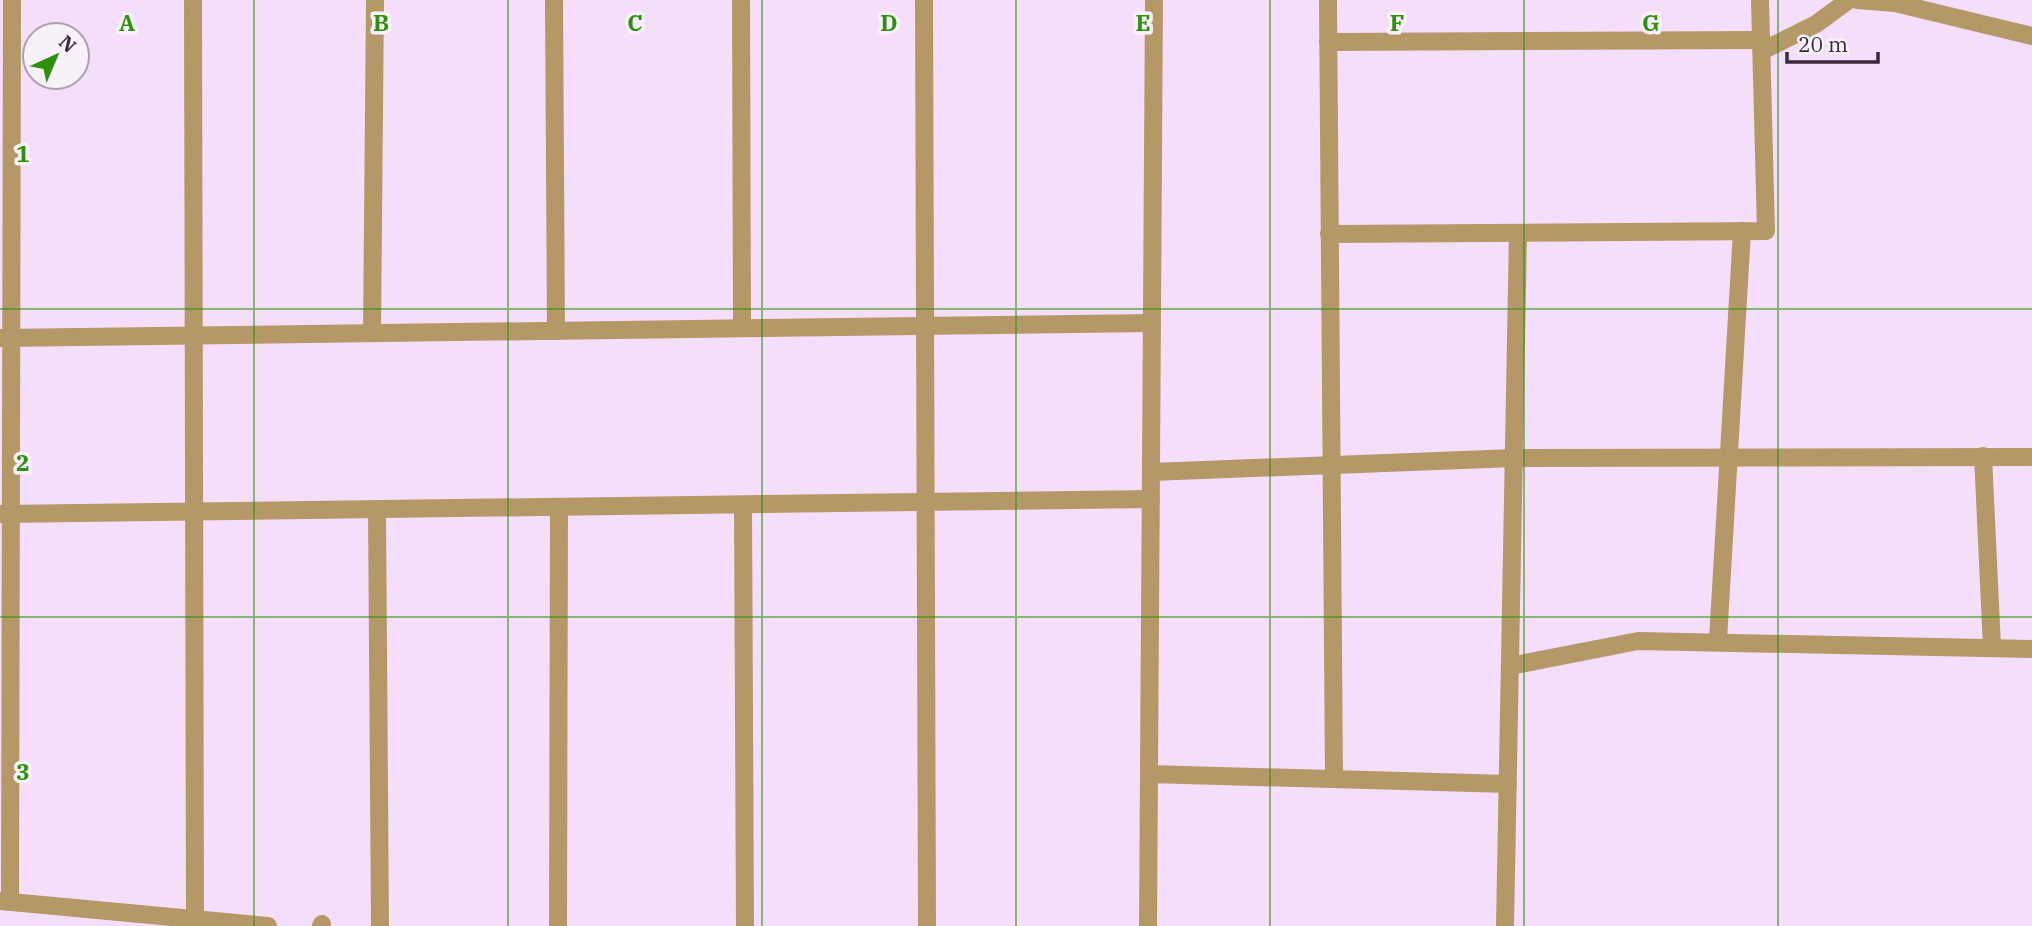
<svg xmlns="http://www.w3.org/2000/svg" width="2032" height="926" viewBox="0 0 2032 926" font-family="'IBM Plex Serif',serif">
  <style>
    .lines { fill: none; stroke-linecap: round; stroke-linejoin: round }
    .street { stroke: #b59868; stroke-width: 18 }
    .grid { fill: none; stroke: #2d900e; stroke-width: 2; stroke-opacity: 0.55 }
    .grid-label { font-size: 23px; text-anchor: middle; font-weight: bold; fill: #2d900e; stroke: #f9f1fa; stroke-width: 7; stroke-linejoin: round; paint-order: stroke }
  </style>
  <rect width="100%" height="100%" fill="#f5defa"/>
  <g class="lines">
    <g class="street">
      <path d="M193,0L195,920"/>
      <path d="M554,0L556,331"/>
      <path d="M741,0L742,328"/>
      <path d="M924,0L927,926"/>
      <path d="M1328,0L1334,779"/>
      <path d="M1857,0L1895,3L2032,36"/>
      <path d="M1328,42L1762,40"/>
      <path d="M1762,51L1816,24L1849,0"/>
      <path d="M1329,234L1766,231L1760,0"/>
      <path d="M372,333L375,0"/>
      <path d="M0,338L1152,323"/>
      <path d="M1983,456L1992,647"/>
      <path d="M1152,472L1514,458L2032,457"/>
      <path d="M743,505L745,926"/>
      <path d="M377,509L380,926"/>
      <path d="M0,514L1151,499"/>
      <path d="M1718,640L1742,231"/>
      <path d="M1510,666L1638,641L2032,649"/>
      <path d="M1149,774L1508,784"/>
      <path d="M0,901L268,926"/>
      <path d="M10,902L12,0"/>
      <path d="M321,926L322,924"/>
      <path d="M558,926L559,507"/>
      <path d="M1148,926L1154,0"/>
      <path d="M1505,926L1518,233"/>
    </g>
  </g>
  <path class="grid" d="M254,0V926M508,0V926M762,0V926M1016,0V926M1270,0V926M1524,0V926M1778,0V926M0,309H2032M0,617H2032"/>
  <g class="grid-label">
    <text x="127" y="31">A</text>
    <text x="381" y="31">B</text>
    <text x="635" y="31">C</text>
    <text x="889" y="31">D</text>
    <text x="1143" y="31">E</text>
    <text x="1397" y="31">F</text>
    <text x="1651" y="31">G</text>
    <text x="23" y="162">1</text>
    <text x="23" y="471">2</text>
    <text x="23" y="780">3</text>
  </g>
  <g transform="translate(56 56) rotate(44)"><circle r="33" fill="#f9f1fa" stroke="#aca1ae" stroke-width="2"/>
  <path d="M0-5L12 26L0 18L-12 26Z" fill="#2d900e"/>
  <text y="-10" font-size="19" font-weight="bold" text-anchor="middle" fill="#38293b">N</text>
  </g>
  <path d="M1787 52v10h91v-10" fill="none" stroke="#38293b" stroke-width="3.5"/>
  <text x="1798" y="52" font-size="21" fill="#38293b" stroke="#f9f1fa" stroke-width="5" paint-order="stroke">20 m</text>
</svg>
